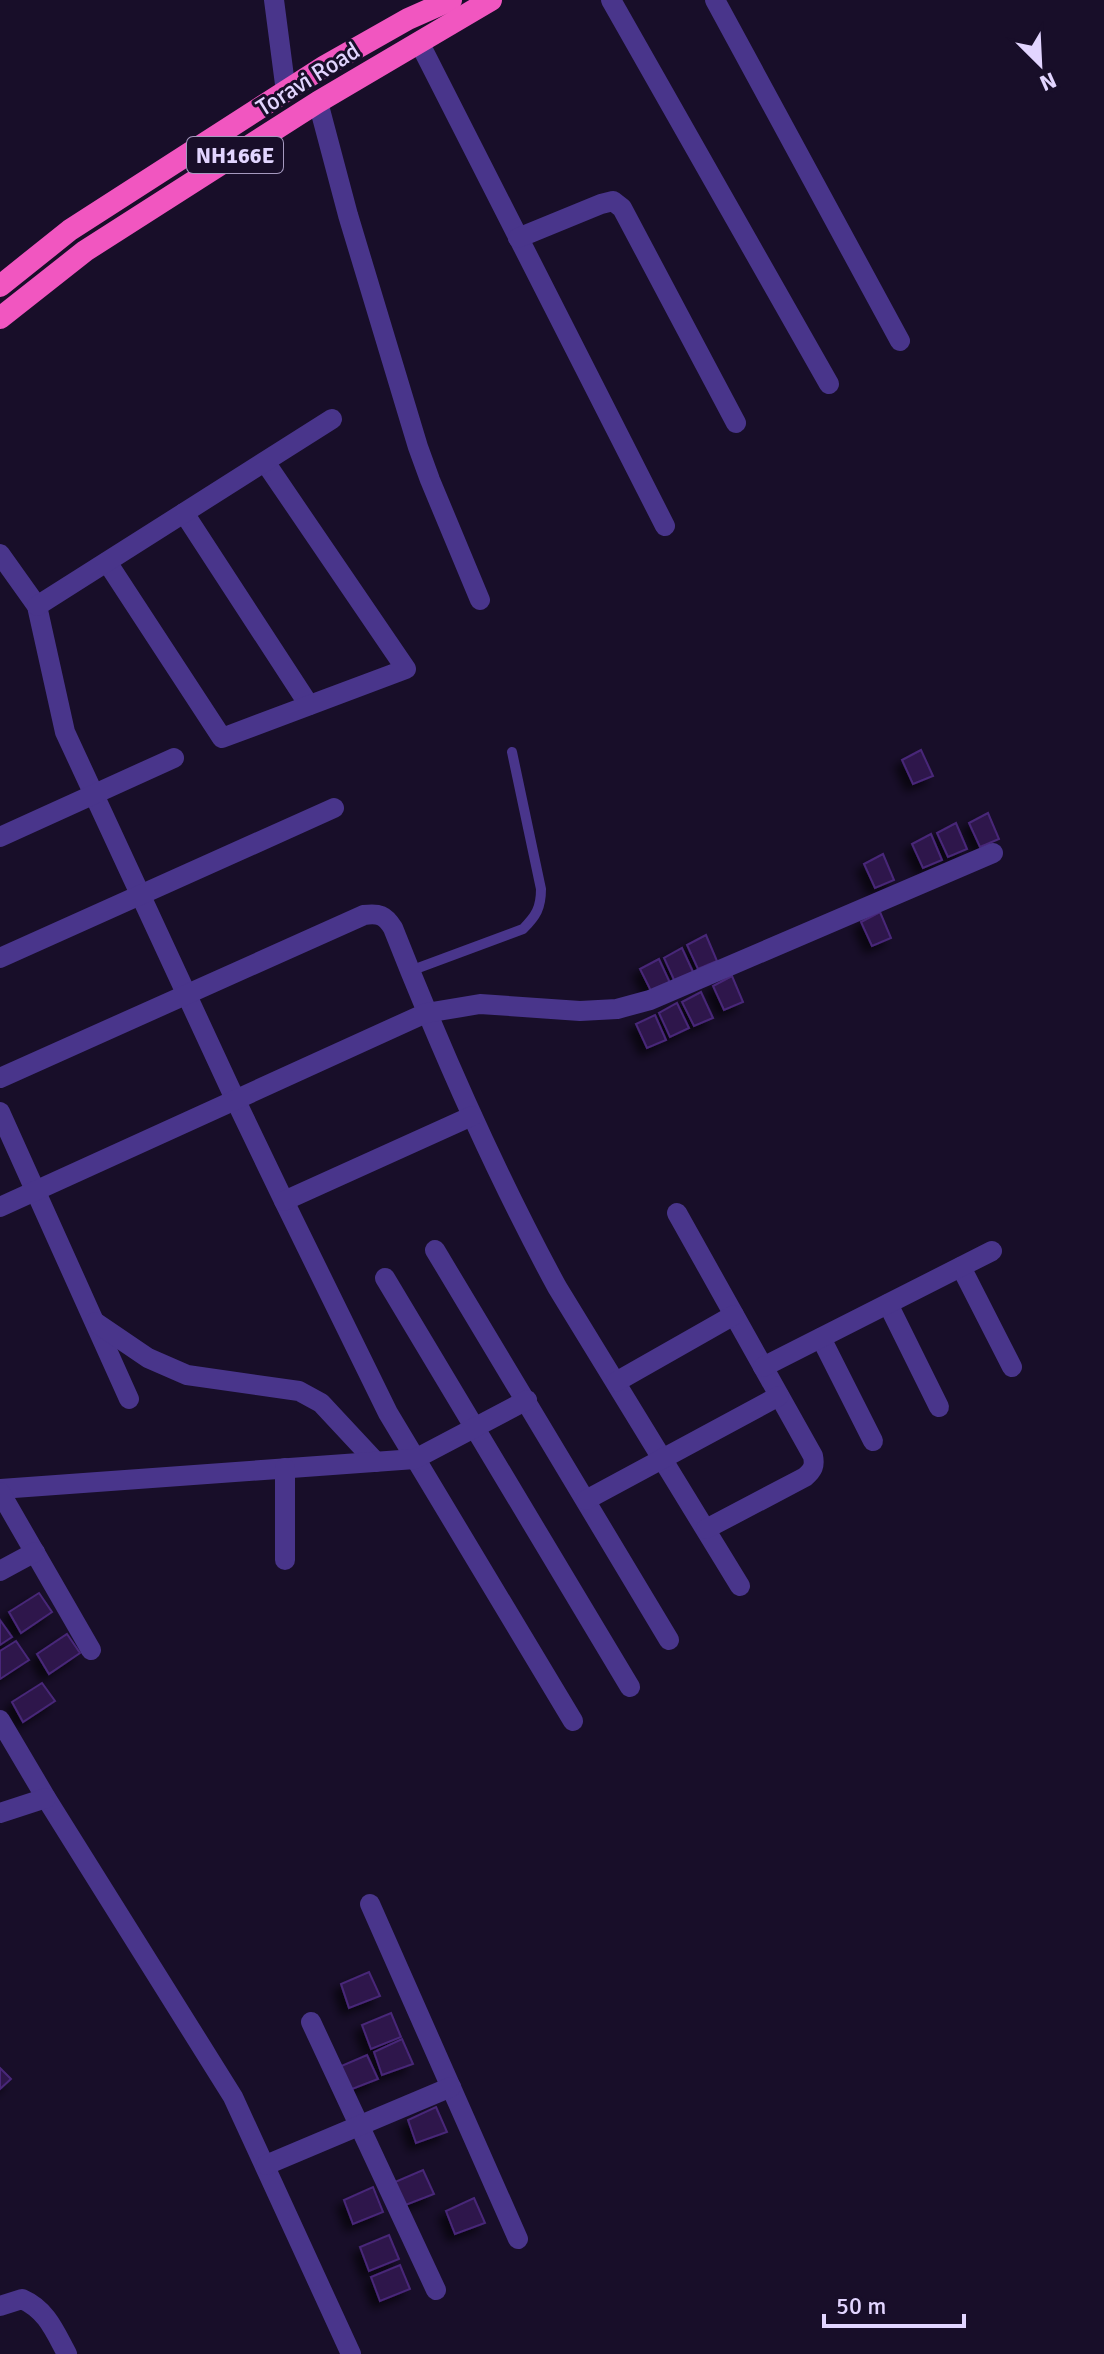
<svg xmlns="http://www.w3.org/2000/svg" width="1104" height="2354" viewBox="0 0 1104 2354" font-family="Signika,sans-serif">
  <style>
    .building { fill: #2d184b; stroke: #482879; stroke-width: 2; filter: url(#shadow) }
    .lines { fill: none; stroke-linecap: round; stroke-linejoin: round }
    .service { stroke: #49358b; stroke-width: 10 }
    .minor { stroke: #49358b; stroke-width: 20 }
    .trunk { stroke: #f156c0; stroke-width: 22 }
    .labels { text-anchor: middle; dominant-baseline: central; stroke-width: 6; stroke-linejoin: round; paint-order: stroke }
    .shield { fill: #180e29; stroke: #a599bf; stroke-width: 2 }
    .shield-label { font-size: 22px; font-weight: bold; fill: #e2d5ff }
    .street-label { font-size: 24px; fill: #e2d5ff; stroke: #180e29 }
  </style>
  <defs>
    <filter id="shadow"><feDropShadow dx="-7" dy="7" stdDeviation="4" flood-color="#0009"/></filter>
  </defs>
  <rect width="100%" height="100%" fill="#180e29"/>
  <g class="building">
    <path d="M921,750L933,776L913,784L902,760Z"/>
    <path d="M988,813L999,839L980,847L969,823Z"/>
    <path d="M956,823L967,849L948,857L937,833Z"/>
    <path d="M931,834L942,860L923,868L912,844Z"/>
    <path d="M883,854L894,880L875,888L864,864Z"/>
    <path d="M880,912L891,938L872,946L861,922Z"/>
    <path d="M706,935L717,961L698,969L687,945Z"/>
    <path d="M682,948L694,974L675,982L664,958Z"/>
    <path d="M659,959L671,985L652,993L640,969Z"/>
    <path d="M732,976L743,1002L724,1010L713,986Z"/>
    <path d="M701,992L713,1018L694,1026L682,1002Z"/>
    <path d="M677,1003L689,1028L670,1037L659,1013Z"/>
    <path d="M655,1015L666,1040L647,1048L636,1024Z"/>
    <path d="M39,1593L52,1612L21,1633L9,1612Z"/>
    <path d="M0,1620L12,1637L0,1645Z"/>
    <path d="M67,1634L80,1653L49,1674L37,1654Z"/>
    <path d="M16,1641L29,1660L0,1679V1651Z"/>
    <path d="M42,1683L55,1701L23,1722L12,1702Z"/>
    <path d="M369,1972L380,1996L349,2008L341,1984Z"/>
    <path d="M391,2013L401,2037L371,2049L362,2025Z"/>
    <path d="M402,2039L413,2064L382,2075L374,2052Z"/>
    <path d="M367,2055L378,2079L347,2091L339,2067Z"/>
    <path d="M0,2068L11,2079L0,2089Z"/>
    <path d="M436,2107L447,2132L416,2143L408,2120Z"/>
    <path d="M423,2170L434,2194L403,2206L395,2182Z"/>
    <path d="M373,2187L383,2212L353,2224L344,2200Z"/>
    <path d="M474,2198L485,2223L455,2234L446,2211Z"/>
    <path d="M389,2235L399,2259L369,2271L360,2247Z"/>
    <path d="M400,2265L410,2289L380,2301L371,2277Z"/>
  </g>
  <g class="lines">
    <path class="service" d="M410,971L523,929C536,916 541,908 541,889L512,752"/>
    <g class="minor">
      <path d="M274,0L286,92"/>
      <path d="M611,0L829,384"/>
      <path d="M715,0L900,341"/>
      <path d="M419,42L665,526"/>
      <path d="M318,102L348,215L418,447L430,480L480,600"/>
      <path d="M518,238L601,204L613,201L622,208L736,423"/>
      <path d="M184,513L309,705"/>
      <path d="M0,554L37,606L65,732L235,1099L284,1201L388,1413L573,1721"/>
      <path d="M107,562L222,738L406,669L265,462"/>
      <path d="M37,606L332,419"/>
      <path d="M0,837L174,758"/>
      <path d="M0,958L334,808"/>
      <path d="M0,1078L364,915C379,913 385,915 393,928C441,1050 494,1171 557,1287L740,1586"/>
      <path d="M0,1112L129,1399"/>
      <path d="M284,1201L472,1116"/>
      <path d="M0,1207L426,1013L480,1004L580,1011L617,1009L650,1000L993,853"/>
      <path d="M677,1213L813,1456C815,1466 813,1470 805,1477L706,1529"/>
      <path d="M435,1250L669,1640"/>
      <path d="M961,1267L1012,1367"/>
      <path d="M385,1278L630,1687"/>
      <path d="M888,1304L939,1407"/>
      <path d="M95,1322L148,1358L187,1375L299,1391L321,1403L376,1462"/>
      <path d="M821,1338L873,1441"/>
      <path d="M763,1367L992,1251"/>
      <path d="M616,1382L734,1315"/>
      <path d="M0,1489L415,1459L527,1400"/>
      <path d="M0,1492L91,1650"/>
      <path d="M586,1500L779,1396"/>
      <path d="M285,1560V1468"/>
      <path d="M0,1571L35,1552"/>
      <path d="M0,1720L46,1798L233,2097L351,2354"/>
      <path d="M0,1813L46,1798"/>
      <path d="M370,1904L518,2239"/>
      <path d="M311,2022L436,2290"/>
      <path d="M266,2165L451,2087"/>
      <path d="M0,2306L22,2299C47,2310 55,2332 67,2354"/>
    </g>
    <g class="trunk">
      <path d="M0,286L70,230L325,66L408,19L451,0"/>
      <path d="M0,318L85,251L318,102L491,0"/>
    </g>
  </g>
  <g class="labels">
    <rect class="shield" x="187" y="137" width="96" height="36" rx="6"/>
    <g class="shield-label">
      <text x="235" y="155">NH166E</text>
    </g>
    <g class="street-label">
      <text transform="translate(308 79) rotate(-32)">Toravi Road</text>
    </g>
  </g>
  <g transform="translate(1040 64) rotate(156)" stroke="#180e29" stroke-width="6" paint-order="stroke">
  <path d="M0-6L14 30L0 20L-14 30Z" fill="#e2d5ff"/>
  <text y="-12" font-size="22" font-weight="bold" text-anchor="middle" fill="#e2d5ff">N</text>
  </g>
  <path d="M824 2314v12h140v-12" fill="none" stroke="#e2d5ff" stroke-width="4"/>
  <text x="836" y="2314" font-size="24" fill="#e2d5ff" stroke="#180e29" stroke-width="6" paint-order="stroke">50 m</text>
</svg>
